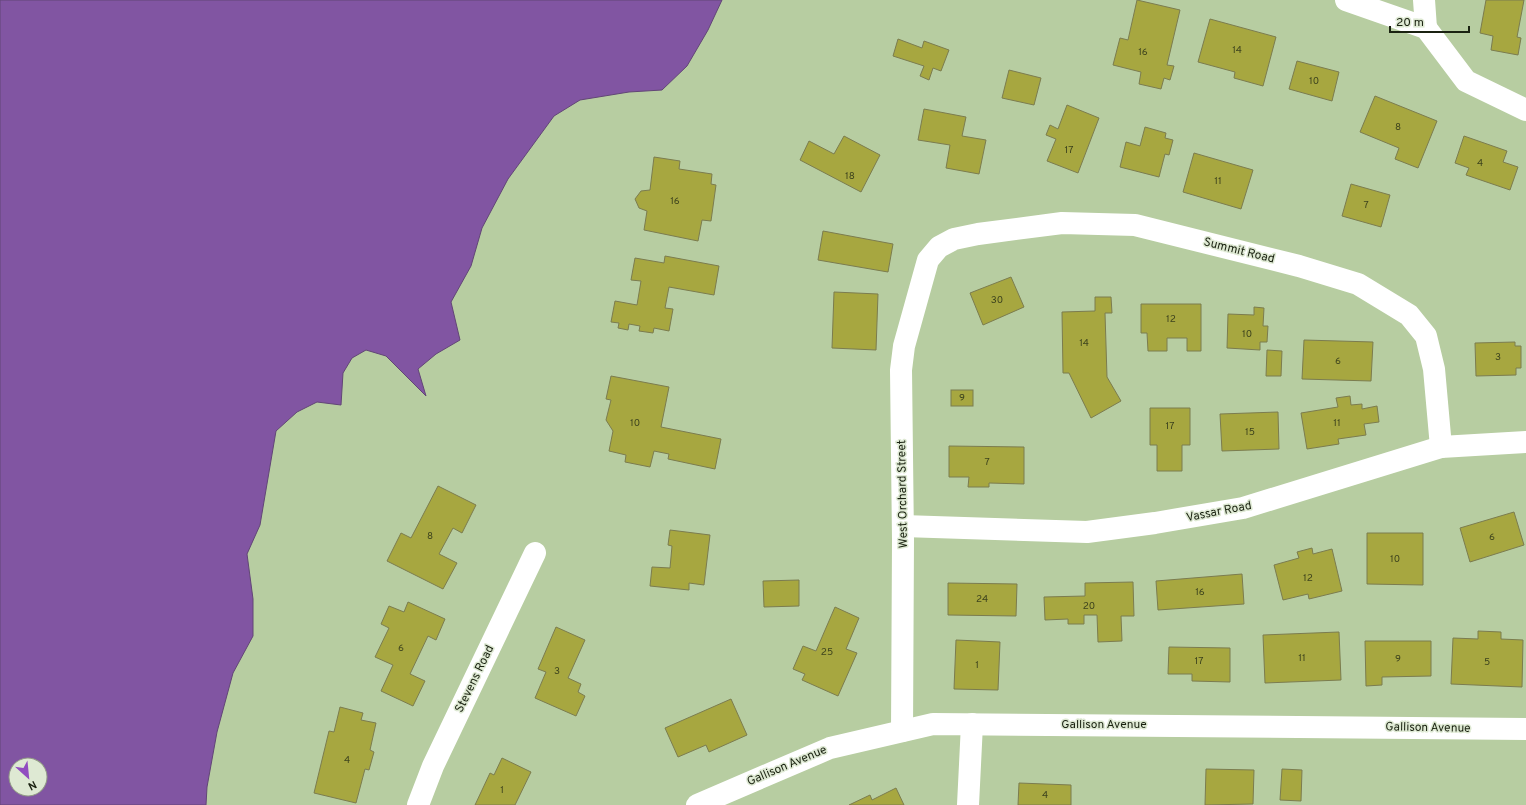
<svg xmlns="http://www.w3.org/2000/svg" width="1526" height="805" viewBox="0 0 1526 805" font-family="Overpass,sans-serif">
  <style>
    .water { fill: #8155a2; stroke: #624676; fill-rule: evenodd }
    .building { fill: #a7a740; stroke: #7b7c4f }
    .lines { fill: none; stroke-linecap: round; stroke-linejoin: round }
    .minor { stroke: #fff; stroke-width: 22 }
    .labels { text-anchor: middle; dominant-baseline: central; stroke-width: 3; stroke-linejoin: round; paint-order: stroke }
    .number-label { font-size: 10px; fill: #3d431d }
    .street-label { font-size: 12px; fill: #1a2211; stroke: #dee9d3 }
  </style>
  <rect width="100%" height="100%" fill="#b7cda1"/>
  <path class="water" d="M0,0H722L708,30L687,66L662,90L629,92L580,100L554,116L508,179L482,228L471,266L451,302L460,340L436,354L418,369L426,396L386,356L366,350L352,358L343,373L341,405L317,402L297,412L276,431L260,525L247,554L253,599V636L233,673L217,732L207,787L206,805H0ZM16,765H40V789H16Z"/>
  <g class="building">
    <path d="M1137,0L1180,10L1167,65L1174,66L1170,80L1164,78L1161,89L1139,84L1141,72L1113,65L1120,38L1128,40Z"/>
    <path d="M1486,0H1524L1517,37L1521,38L1518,55L1491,50L1493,36L1480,33Z"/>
    <path d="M1210,19L1276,37L1263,86L1234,78L1235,72L1198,62Z"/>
    <path d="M898,39L922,48L924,41L949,50L941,71L933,68L929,80L920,76L924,66L893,56Z"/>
    <path d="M1297,61L1339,72L1332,101L1289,89Z"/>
    <path d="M1009,70L1041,78L1034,105L1002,98Z"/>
    <path d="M1375,96L1437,121L1418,168L1395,159L1399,148L1360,132Z"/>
    <path d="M1067,105L1099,118L1078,173L1047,161L1056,139L1046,135L1050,125L1058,129Z"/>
    <path d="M924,109L966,117L962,136L986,140L979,174L946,168L950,145L918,140Z"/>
    <path d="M1145,127L1166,133L1165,138L1173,140L1169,155L1165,154L1159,177L1120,167L1126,142L1140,146Z"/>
    <path d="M844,136L880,155L861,192L800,160L809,141L834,154Z"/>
    <path d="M1464,136L1507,151L1503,162L1518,167L1510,190L1466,175L1469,168L1455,163Z"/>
    <path d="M1194,153L1253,170L1241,209L1183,192Z"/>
    <path d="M654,157L680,161L679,169L712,174L711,184L716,185L711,221L702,220L698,241L644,230L647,211L639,208L635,199L641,191L650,190Z"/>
    <path d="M1351,184L1390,195L1381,227L1342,216Z"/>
    <path d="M823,231L893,244L888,272L818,260Z"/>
    <path d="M665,256L719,266L714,295L669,287L665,308L673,309L669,331L654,328L653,333L639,331L640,326L629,324L628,330L618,328L619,323L611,322L615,301L637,305L641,281L631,280L635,258L664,263Z"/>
    <path d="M1011,277L1024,307L983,325L970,293Z"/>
    <path d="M834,292L878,294L876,350L832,348Z"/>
    <path d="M1095,297H1111L1112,313H1105L1107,377L1121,401L1091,418L1069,373H1063L1062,312L1095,311Z"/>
    <path d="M1141,304H1201V351H1187V338H1167V351H1148L1147,333H1141Z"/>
    <path d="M1254,307L1264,308L1263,326H1268L1267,342H1260V350L1227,348L1228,314L1254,315Z"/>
    <path d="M1304,340L1373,342L1371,381L1302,379Z"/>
    <path d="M1515,342V346H1521V368H1516V375L1476,376L1475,343Z"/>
    <path d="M1267,350L1282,351L1281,376H1266Z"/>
    <path d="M611,376L669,387L661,427L721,439L715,469L668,459L669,454L654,451L650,467L625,462L626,455L609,451L613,431L606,420L611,400L606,399Z"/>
    <rect x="951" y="390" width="22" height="16"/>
    <path d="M1350,396L1351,405L1362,404V409L1377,406L1379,422L1364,424L1366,435L1338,439L1339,444L1307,449L1301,413L1338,407L1336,398Z"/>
    <path d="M1150,408H1190V445H1182V471H1157V445H1150Z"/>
    <path d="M1278,412L1279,449L1222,451L1220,414Z"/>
    <path d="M949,446L1024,447V484L989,483V487H968L969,477H949Z"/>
    <path d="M438,486L476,505L462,533L453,528L439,554L457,563L443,589L387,561L401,533L411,538Z"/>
    <path d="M1514,512L1524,545L1470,562L1460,528Z"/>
    <path d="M670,530L710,535L704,585L689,583V590L650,586L652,567L670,568L672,546L668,545Z"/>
    <path d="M1367,533H1423V585L1367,584Z"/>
    <path d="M1312,548L1313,554L1332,549L1342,591L1309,599L1308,594L1283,600L1274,565L1299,558L1297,552Z"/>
    <path d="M1242,574L1244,604L1158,610L1156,581Z"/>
    <path d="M799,580V606L764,607L763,581Z"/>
    <path d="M1133,582L1134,616H1121L1122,641L1098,642L1097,615H1084V624H1068V619L1045,620L1044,597L1085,596V583Z"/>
    <path d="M948,583L1017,584L1016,616L948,615Z"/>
    <path d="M408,602L445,619L436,640L428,636L410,674L425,681L413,706L381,691L393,665L375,657L389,628L381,624L389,606L404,612Z"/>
    <path d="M835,607L859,618L846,649L857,653L838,696L802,680L805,674L793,669L803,646L816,651Z"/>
    <path d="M556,627L585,640L568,678L581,684L578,692L585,696L576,716L535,698L546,672L538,669Z"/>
    <path d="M1478,631L1501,632V639L1523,640L1522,687L1451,684L1453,638L1478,639Z"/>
    <path d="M1339,632L1341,680L1265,683L1263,635Z"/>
    <path d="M956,640L1000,642L998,690L954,689Z"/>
    <path d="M1365,641H1431V676L1382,677V685L1366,686Z"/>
    <path d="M1169,647L1230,648V682L1192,681V674H1168Z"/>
    <path d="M731,699L747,735L709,752L706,745L678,757L665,728Z"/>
    <path d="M340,707L363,713L361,720L376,723L370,750L374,752L369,770L365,769L356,803L314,793L329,731L334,732Z"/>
    <path d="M502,758L531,772L515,805H475L490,773L494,775Z"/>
    <path d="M1206,769L1254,770L1253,804L1205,805Z"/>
    <path d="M1282,769L1302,770L1301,801L1280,800Z"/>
    <path d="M1019,783L1071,785V805H1018Z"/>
    <path d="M896,788L904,805H849L870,795L872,800Z"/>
  </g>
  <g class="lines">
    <g class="minor">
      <path d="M1346,0L1426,28L1466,81L1526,110"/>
      <path d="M1424,0L1426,28"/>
      <path d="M903,526L1087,532L1155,523L1243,508L1441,447L1526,442"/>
      <path d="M902,731L903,540L901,370L904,346L928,260L939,247L954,239L978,234L1062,223L1135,225L1299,266L1358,284L1409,315L1426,336L1434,369L1441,447"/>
      <path d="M418,805L433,766L535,553"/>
      <path d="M697,805L830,748L933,724L1526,729"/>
      <path d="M968,805L972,724"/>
    </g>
  </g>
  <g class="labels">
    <g class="number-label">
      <text x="1237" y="50">14</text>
      <text x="1143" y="52">16</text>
      <text x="1314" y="81">10</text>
      <text x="1398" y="127">8</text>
      <text x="1069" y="150">17</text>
      <text x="1480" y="163">4</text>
      <text x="850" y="176">18</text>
      <text x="1218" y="181">11</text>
      <text x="675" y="201">16</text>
      <text x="1366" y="205">7</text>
      <text x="997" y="300">30</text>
      <text x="1171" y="319">12</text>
      <text x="1247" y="334">10</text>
      <text x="1084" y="343">14</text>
      <text x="1498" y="357">3</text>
      <text x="1338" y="361">6</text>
      <text x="962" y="398">9</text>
      <text x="635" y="423">10</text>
      <text x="1337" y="423">11</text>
      <text x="1170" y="426">17</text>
      <text x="1250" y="432">15</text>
      <text x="987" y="462">7</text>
      <text x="430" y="536">8</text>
      <text x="1492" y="537">6</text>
      <text x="1395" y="559">10</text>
      <text x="1308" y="578">12</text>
      <text x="1200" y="592">16</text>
      <text x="982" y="599">24</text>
      <text x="1089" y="606">20</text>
      <text x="401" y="648">6</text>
      <text x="827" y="652">25</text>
      <text x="1302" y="658">11</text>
      <text x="1398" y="659">9</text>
      <text x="1199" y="661">17</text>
      <text x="1487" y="662">5</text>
      <text x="977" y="665">1</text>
      <text x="557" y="671">3</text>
      <text x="347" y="760">4</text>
      <text x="502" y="790">1</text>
      <text x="1045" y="795">4</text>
    </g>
    <g class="street-label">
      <text transform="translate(1239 251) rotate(14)">Summit Road</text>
      <text transform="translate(903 494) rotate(-91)">West Orchard Street</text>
      <text transform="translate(1219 512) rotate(-11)">Vassar Road</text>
      <text transform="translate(475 679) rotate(-64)">Stevens Road</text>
      <text x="1104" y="725">Gallison Avenue</text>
      <text transform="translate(1428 728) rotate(1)">Gallison Avenue</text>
      <text transform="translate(787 766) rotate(-23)">Gallison Avenue</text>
    </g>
  </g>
  <g transform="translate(28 777) rotate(153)"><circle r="19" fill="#dee9d3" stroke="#909985"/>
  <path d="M0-3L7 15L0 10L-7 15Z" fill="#914cc0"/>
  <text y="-6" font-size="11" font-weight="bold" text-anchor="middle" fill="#1a2211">N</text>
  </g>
  <path d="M1390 26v6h79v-6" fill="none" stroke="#1a2211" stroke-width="2"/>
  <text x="1396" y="26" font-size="12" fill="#1a2211" stroke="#dee9d3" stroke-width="3" paint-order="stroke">20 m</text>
</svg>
